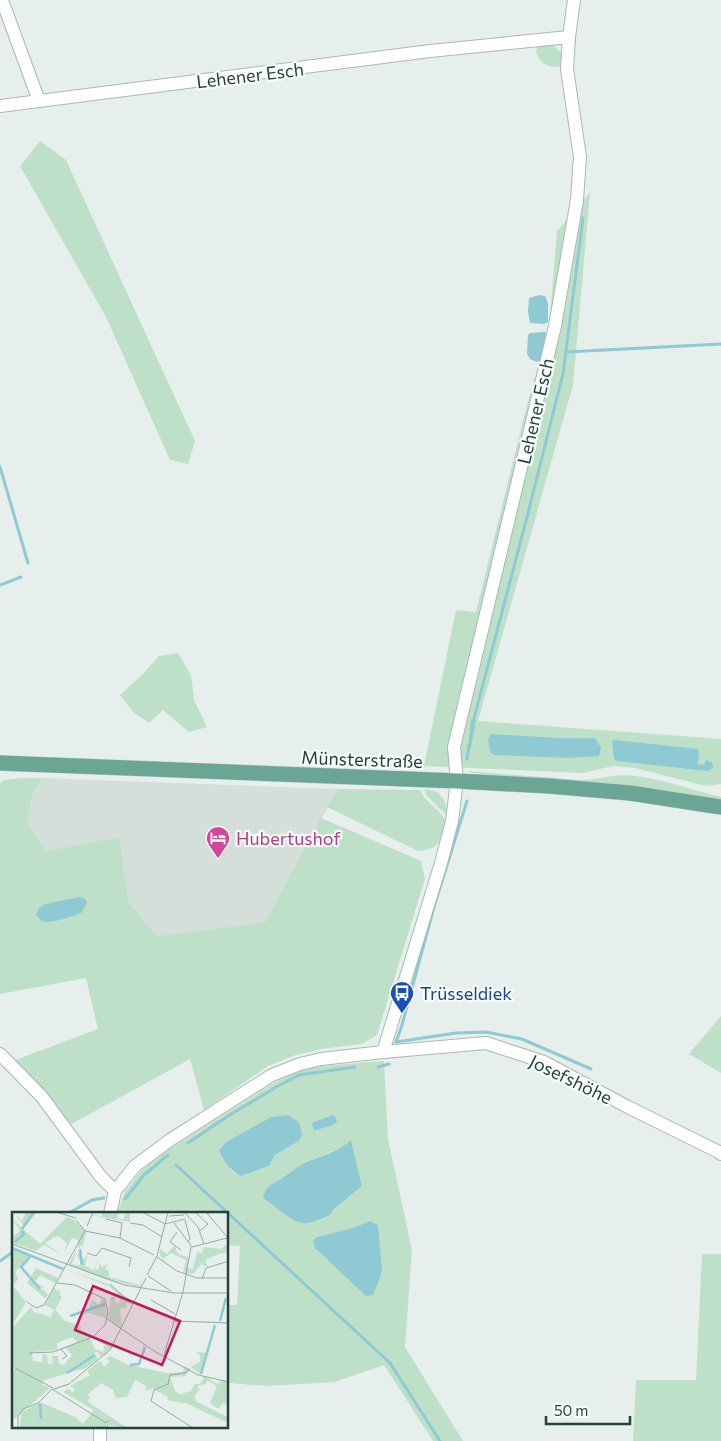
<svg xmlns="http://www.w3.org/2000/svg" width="721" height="1441" viewBox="0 0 721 1441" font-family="Commissioner,sans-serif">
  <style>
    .built { fill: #d4dfda }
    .green { fill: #bfe0c8; fill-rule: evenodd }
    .water { fill: #8ec9d4 }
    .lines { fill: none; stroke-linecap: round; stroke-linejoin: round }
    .stream { stroke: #8ec9d4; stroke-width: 3 }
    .minor-casing { stroke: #a8b8b2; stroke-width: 14 }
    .primary-casing { stroke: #c2cac8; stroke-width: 16 }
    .minor { stroke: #fff; stroke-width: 12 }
    .primary { stroke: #6aa596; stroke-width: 15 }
    .labels { text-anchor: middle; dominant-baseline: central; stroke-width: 4.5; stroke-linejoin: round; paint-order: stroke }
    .street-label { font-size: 18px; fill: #24423a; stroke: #f7fbf9 }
    .hotel-label { font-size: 18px; fill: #b23c85; stroke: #f7fbf9; text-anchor: start }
    .transit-label { font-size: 18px; fill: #164399; stroke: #f7fbf9; text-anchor: start }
    .inset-river { fill: none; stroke: #8ec9d4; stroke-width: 2.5 }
    .inset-road { fill: none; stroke: #98aaa4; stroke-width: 1 }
    .view { fill: #c2185b; fill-opacity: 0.15; stroke: #c2185b; stroke-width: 2.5 }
    .inset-edge { fill: none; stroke: #24423a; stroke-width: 2.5 }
  </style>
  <rect width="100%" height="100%" fill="#e6efeb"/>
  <path class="built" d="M42,778L338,789L265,922L157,936L129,903L119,837L45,851L27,821L33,794Z"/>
  <g class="green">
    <path d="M541,44C543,44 546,43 549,44C556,45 568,58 561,65C556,69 546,66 542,62C539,60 537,55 536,52L537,47Z"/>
    <path d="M40,141L66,160L195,441L188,464L170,460L106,317L20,166Z"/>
    <path d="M590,193L573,385L478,721L721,739V784L706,786L635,768L613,766L583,773L424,766L456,610L476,612L526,409L549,328L557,231Z"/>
    <path d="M178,653L191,675L194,700L207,727L189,732L163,710L149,723L133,712L120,695L140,677L159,656Z"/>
    <path d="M468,771L580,780C596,780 611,775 626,775C656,777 692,790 721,797V800L636,788L473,773Z"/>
    <path d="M20,778H42L33,794L27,821L45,851L119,837L129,903L157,936L265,922L321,818L421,861L425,879L377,1035L362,1044L321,1049L296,1055L268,1066L204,1110L190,1059L68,1126L13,1061L98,1029L86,978L0,994V784L4,780Z"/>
    <path d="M338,789L420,790C426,803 435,806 443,816C446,820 445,823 444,827C439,846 438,848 418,851L327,807Z"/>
    <path d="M424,789C441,789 447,801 447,816L428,797Z"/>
    <path d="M721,1016V1073L689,1054Z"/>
    <path d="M384,1061L388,1139L412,1250L405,1347L463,1441H433L384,1365L335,1382L267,1386L228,1383V1305H237L240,1246L228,1245V1214H117L124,1193L141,1171L162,1154L274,1083L296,1072L321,1066ZM289,1115L299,1141L275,1155L269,1166L241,1176L232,1171L222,1159L226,1142L271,1117ZM351,1141L362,1186L324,1218L307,1223L290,1218L273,1203L264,1198L271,1184L282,1179L304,1164L344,1146ZM370,1221L366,1295L315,1248L317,1237L353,1228Z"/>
    <path d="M702,1254H721V1441H633L636,1380H696Z"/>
  </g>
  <g class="water">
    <path d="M540,295L545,296L548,303V322L544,324L530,323L528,312L529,298Z"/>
    <path d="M545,332L546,334L541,360L537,362L530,359L527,354L528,335L530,333Z"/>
    <path d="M471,719L476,720L471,747L469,749L468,747Z"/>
    <path d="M491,734L558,738H595L601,748L599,756L567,758L494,755L490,752L488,739Z"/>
    <path d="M614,740L698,749L699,758L697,764L704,765L706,760L712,762L713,768L708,771L617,761L614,759L612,742Z"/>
    <path d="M79,897L84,898L87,902C85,906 84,910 81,913C75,916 52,923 45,922C41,921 39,919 36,915L39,908L45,904Z"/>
    <path d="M288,1115L299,1122L302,1135L299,1141L275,1155L269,1166L241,1176C230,1170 223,1162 219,1150L226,1142L271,1117Z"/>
    <path d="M333,1115L336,1118L337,1122L332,1125L314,1131L312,1124L314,1122Z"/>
    <path d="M351,1140L362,1186L333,1210L330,1215C323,1218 315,1222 307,1223C293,1225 275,1205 263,1198C266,1185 272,1184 281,1179C289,1174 296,1167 305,1163C320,1156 338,1152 351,1140Z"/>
    <path d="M370,1221L378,1225L382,1270L379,1280L373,1295L366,1296L315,1248C313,1243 312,1240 317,1237L353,1228Z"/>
  </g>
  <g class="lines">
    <g class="stream">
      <path d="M566,352L721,344"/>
      <path d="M0,467L28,563"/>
      <path d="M0,585L21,577"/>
      <path d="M473,722L527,517L563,374L583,218"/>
      <path d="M467,759L469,745"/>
      <path d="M396,1042L402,1025L434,907L467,801"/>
      <path d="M396,1042L456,1033L486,1032L522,1039L591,1069"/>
      <path d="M378,1067L389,1064"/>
      <path d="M188,1143L228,1116L278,1086L299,1075L355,1067"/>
      <path d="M176,1165L390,1363L440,1441"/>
      <path d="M125,1199L144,1175L168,1155"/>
      <path d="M67,1214L92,1200L104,1198"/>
      <path d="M0,1261L14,1251"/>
    </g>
    <g class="minor-casing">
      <g id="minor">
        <path d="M2,0L39,101"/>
        <path d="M0,106L430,51L569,37"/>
        <path d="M383,1052L441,863L452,821L457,781L454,747L555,326L577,200L580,157L567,69L569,37L574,0"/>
        <path d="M0,1054L42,1097L101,1177L115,1191"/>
        <path d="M110,1214L115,1191L135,1166L170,1140L272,1075L300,1064L321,1059L383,1052L486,1043L544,1062L628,1107L719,1152L721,1154"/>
        <path d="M100,1441V1427"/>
      </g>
    </g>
    <g class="primary-casing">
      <path id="primary" d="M0,763L457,781L549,786L630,793L721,807"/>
    </g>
    <use href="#minor" class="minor"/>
    <use href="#primary" class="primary"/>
  </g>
  <defs>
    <g id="hotel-pin" transform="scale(1.25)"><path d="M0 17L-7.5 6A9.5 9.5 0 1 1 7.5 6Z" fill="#d1479c" stroke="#f7fbf9"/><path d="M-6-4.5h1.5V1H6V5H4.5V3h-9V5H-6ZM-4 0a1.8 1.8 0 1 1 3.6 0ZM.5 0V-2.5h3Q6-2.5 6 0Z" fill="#fff"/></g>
    <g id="bus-pin" transform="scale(1.25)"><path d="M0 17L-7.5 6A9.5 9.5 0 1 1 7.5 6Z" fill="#1a4fb4" stroke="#f7fbf9"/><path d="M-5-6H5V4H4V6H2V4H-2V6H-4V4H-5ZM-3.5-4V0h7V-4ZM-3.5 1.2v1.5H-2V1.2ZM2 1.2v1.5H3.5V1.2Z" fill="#fff"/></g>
  </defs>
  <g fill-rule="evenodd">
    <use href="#hotel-pin" x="218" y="838"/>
    <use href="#bus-pin" x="402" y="993"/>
  </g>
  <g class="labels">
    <g class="street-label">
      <text transform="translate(250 75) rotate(-7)">Lehener Esch</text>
      <text transform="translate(535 411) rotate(-77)">Lehener Esch</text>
      <text transform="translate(362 759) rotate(2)">Münsterstraße</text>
      <text transform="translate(571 1079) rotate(26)">Josefshöhe</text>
    </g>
    <g class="hotel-label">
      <text x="236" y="838">Hubertushof</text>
    </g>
    <g class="transit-label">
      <text x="420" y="993">Trüsseldiek</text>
    </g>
  </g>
  <g transform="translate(12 1212)">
    <rect width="216" height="216" fill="#e6efeb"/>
    <path d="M1,0L10,9L14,0H25L11,17L28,32L55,5L61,7L74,20L71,33L66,36V28L60,26L52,41L55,31L46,24L40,26V31V27L33,31L50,43L32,33L24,39L0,31V25L8,19L0,6L9,16L11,13ZM90,0H107L105,7H112L113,0H118V10L88,5L81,3V2L90,5ZM216,32V40L207,42L210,48L207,42L193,48L196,55L190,53L192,49L181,62L171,61L174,48L159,41L151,47L148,43V37L155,42L163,33L165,41L177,46L175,56L181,57L185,40L190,41L192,35L209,37ZM0,36L52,56L19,44L3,59L6,67L1,74L14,90L0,114ZM65,37L60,52L70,54L65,43L69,37L70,46L73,47L76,42L73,54L82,58L86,46L83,58L87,56V51L90,55L96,52L93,57L97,59V65L128,73L131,64L129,73L128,75L96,68L56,53ZM24,56L46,66L43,71L28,63L23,70L33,76L27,75L36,82L34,87L15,71ZM54,57L98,73L120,90V93L115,91L114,96H108L110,116L96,107L98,86L104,84L103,90L107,91L108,85L98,75ZM42,76L49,80L47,83L50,85L43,98L53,109L69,114L68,118L75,121L83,137L91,140L92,133L99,136L89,145L85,140L82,141L86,147L74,156L32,168L30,173L38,176L0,209V161L3,157L0,156V116L19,95L22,100L39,105L42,98L33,93ZM61,125L65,130L53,135L60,143L52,153L47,152L46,144H40L41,151L36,152L35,143L30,142L31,150L21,149L20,140L45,138V131ZM90,86L94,89L95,107L77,101L66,103L76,99L80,88L87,93ZM197,134L189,163L179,155L188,150V143L184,140L193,141ZM98,144L117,153L155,161L171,160L172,154L178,157L173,164L158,165L163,179L168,182L179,179L183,172H188L193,164L205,172L211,168L216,169V194L211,191L206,197L198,191L205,174L195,168L194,172L185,174L188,177L182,184L185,190L216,205V216V211L176,192L155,188L156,185L141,177L133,179L134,174L123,168L115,185L104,186L101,178L89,171L75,183L78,185L76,190L115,216L98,213L96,216H8L9,201L28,190L63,205L71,212L82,198L51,180L56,177L61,180L63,177L58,174L78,163L75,159L88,149L92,155L98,149L94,147Z" fill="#bfe0c8" fill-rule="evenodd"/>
    <path class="inset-river" d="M10,17L22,0M3,30L12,22L9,19M0,36L51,57M68,37L70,53M18,45L9,55L28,77M58,104L93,92M208,109L214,86M118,153L127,152L133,135M55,161L83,143M189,162L203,113M28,192L29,207"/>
    <path class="inset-road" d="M44,0L64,6M130,0L153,12M172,0L186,15L192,32M183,0L196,12L188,19M194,0L217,27M157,4L172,3M94,7L110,11L108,26M64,8L73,19L108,26L142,43M173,8L178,27L176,30M118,11L131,13L150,25M162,11L180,35L215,26M153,12L173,7M75,14L81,0M165,20L158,30L169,38M0,32L112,73L162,81H217M75,41L84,44L90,36L119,46L117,55M145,45L165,59L185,66H217M135,63L145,44L156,0M136,64L159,79M190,67L194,56L217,49M98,72L111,84L122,90M139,88L163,102M15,90L24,96L32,93L73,19M95,107L142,139L186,163L217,170M161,109L217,111M81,125L100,136M49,137L55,144L50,147M17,141L41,140L81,125L93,113L96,100L93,87L63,73L45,71M152,143L171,80L179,35M3,156L41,176M178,157L173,161L158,163L156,172L142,178L139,189L181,216M40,177L94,211L97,208M6,216V204L11,197L26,191L39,178L57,172L98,138L134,66"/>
    <path class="view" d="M81,74L168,109L150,153L63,118Z"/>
    <rect width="216" height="216" class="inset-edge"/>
  </g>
  <path d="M546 1416v8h84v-8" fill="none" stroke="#24423a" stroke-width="2.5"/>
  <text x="554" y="1416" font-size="15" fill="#24423a" stroke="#f7fbf9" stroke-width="4" paint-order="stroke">50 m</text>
</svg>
